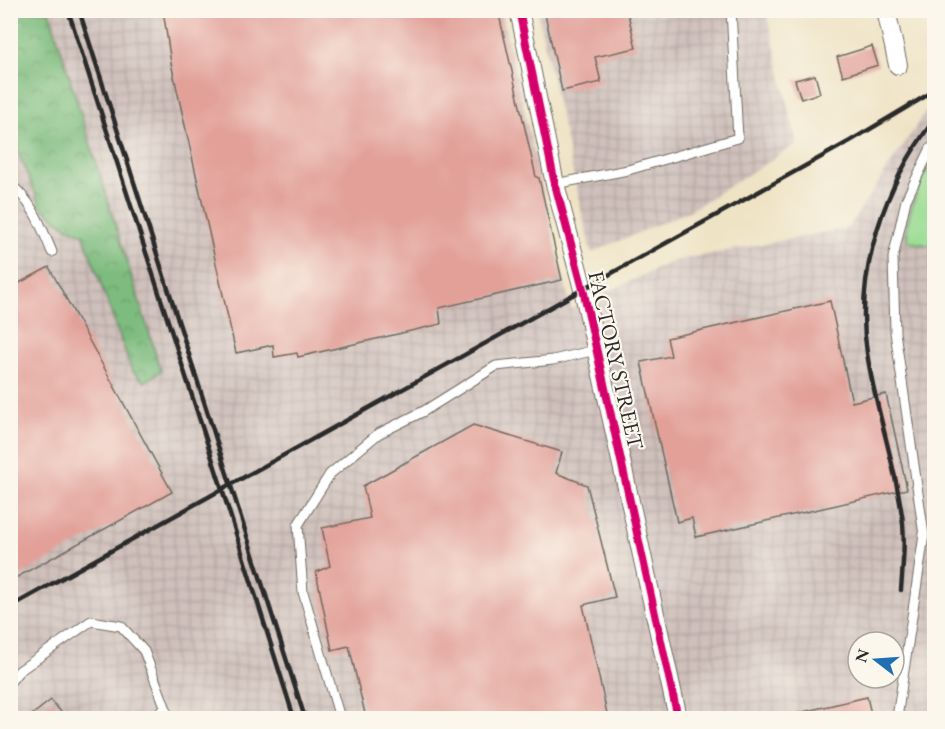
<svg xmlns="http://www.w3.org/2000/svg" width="945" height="729" viewBox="0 0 945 729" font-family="'EB Garamond',serif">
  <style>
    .industrial { fill: url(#industrial-grid); fill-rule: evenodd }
    .grass { fill: #9cdd94; stroke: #648460; stroke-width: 1.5 }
    .forest { fill: url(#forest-crowns); stroke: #547454; stroke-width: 1.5 }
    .building { fill: #e2a099 }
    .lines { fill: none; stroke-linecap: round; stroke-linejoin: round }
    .service-casing { stroke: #706b61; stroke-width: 11 }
    .minor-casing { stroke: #706b61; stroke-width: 20 }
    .service { stroke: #fff; stroke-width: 9 }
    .minor { stroke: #fff; stroke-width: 18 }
    .rail { stroke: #2b2b2b; stroke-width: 4.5 }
    .cycleway-casing { stroke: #fbf7ec; stroke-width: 11 }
    .cycleway { stroke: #d6006c; stroke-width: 8 }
    .labels { text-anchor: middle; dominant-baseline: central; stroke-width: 4.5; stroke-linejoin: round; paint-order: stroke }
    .street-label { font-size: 22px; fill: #2b2b2b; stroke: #fbf7ec }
  </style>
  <defs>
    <pattern id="industrial-grid" width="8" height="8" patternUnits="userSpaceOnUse" patternTransform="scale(1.5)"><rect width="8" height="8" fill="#cfc0bb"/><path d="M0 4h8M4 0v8" fill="none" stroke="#b2a5a1"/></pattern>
    <pattern id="forest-crowns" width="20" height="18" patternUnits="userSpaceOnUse" patternTransform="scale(1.5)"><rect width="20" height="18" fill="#7dbc7e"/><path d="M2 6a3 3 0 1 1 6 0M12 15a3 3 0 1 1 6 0" fill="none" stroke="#679967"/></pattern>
  </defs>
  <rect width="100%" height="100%" fill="#fbf7ec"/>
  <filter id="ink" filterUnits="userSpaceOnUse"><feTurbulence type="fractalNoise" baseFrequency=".0167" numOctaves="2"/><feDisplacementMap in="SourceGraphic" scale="12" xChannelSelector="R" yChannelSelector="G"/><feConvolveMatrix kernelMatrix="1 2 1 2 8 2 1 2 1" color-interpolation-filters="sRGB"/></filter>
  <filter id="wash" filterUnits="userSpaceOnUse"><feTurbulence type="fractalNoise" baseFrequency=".008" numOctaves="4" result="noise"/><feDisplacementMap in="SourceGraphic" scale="24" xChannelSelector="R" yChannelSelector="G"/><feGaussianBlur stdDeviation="1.35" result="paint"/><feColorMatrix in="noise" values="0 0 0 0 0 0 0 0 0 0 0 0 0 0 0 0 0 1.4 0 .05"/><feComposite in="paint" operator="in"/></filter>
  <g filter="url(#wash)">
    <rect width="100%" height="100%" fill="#efe3c5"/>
    <g class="industrial">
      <path d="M10,11H501L571,309L673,261L848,228L924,114L934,107V718H11ZM858,642H894V678H858Z"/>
      <path d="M537,11H766L797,144L689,211L591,253Z"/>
    </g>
    <g class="grass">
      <path d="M934,159V246L909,242C901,223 923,176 934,159Z"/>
      <path d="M934,287V380H931Z"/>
    </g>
    <path class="forest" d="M11,10L49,11L161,371L145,382L132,371L83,234L65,226L41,207L18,152L12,122H11Z"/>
    <g id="blocks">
      <g class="building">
        <path d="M163,10H498L536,177L539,178L562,280L439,308L441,324L298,357L297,353L274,357L273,345L236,353L171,63Z"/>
        <path d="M544,10H627L636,48L595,57L601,82L562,91Z"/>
        <path d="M872,46L878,65L843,76L837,57Z"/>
        <path d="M815,75L820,93L801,99L795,80Z"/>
        <path d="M49,267L172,492L10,581V288Z"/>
        <path d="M830,301L852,402L886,394L907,489L696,537L692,518L677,522L641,362L671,356L667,338Z"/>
        <path d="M473,425L562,452L556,473L587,485L615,597L583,605L608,718H366L349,646L332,650L316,572L330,566L322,528L370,518L363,486Z"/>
        <path d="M867,697L871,714L870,718H777Z"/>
        <path d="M51,700L66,718H28Z"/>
      </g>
    </g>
  </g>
  <g filter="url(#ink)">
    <use href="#blocks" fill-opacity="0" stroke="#706b61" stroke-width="1.5"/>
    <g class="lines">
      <g class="service-casing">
        <g id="service">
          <path d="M10,184C33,202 41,226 52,252"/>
          <path d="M555,184L628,170L738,138L731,10"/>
          <path d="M10,682L19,671L91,621L121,626L144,651L166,709L150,718"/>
          <path d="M340,718L303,592L298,525L330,474L378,434L424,411L496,366L553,360L596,350"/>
          <path d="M897,718L924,535L895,332L893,258L906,200L931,148L934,146"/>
        </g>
      </g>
      <g class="minor-casing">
        <g id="minor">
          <path d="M519,10L555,184L583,289L678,718"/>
          <path d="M886,10L898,65"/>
        </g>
      </g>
      <use href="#service" class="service"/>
      <use href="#minor" class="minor"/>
      <g class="rail">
        <path d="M68,10L222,489L294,718"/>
        <path d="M79,10L305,718"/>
        <path d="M901,590C903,563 906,535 901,509C893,456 875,406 867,353C854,271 885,184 934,120"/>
        <path d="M10,607L850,141L934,91"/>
      </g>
      <g class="cycleway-casing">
        <path id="cycleway" d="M519,10L555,184L583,289L678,718"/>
      </g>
      <use href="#cycleway" class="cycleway"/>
    </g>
  </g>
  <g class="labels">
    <g class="street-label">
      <text transform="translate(616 360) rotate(77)">FACTORY STREET</text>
    </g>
  </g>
  <rect width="945" height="729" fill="none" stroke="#fbf7ec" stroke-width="36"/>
  <g transform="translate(876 660) rotate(287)"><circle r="28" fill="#fbf7ec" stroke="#a8a59f" stroke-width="1.5"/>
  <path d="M0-4.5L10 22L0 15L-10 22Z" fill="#1f6fb2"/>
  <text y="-9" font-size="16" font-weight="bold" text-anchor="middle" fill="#2b2b2b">N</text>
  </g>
</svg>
